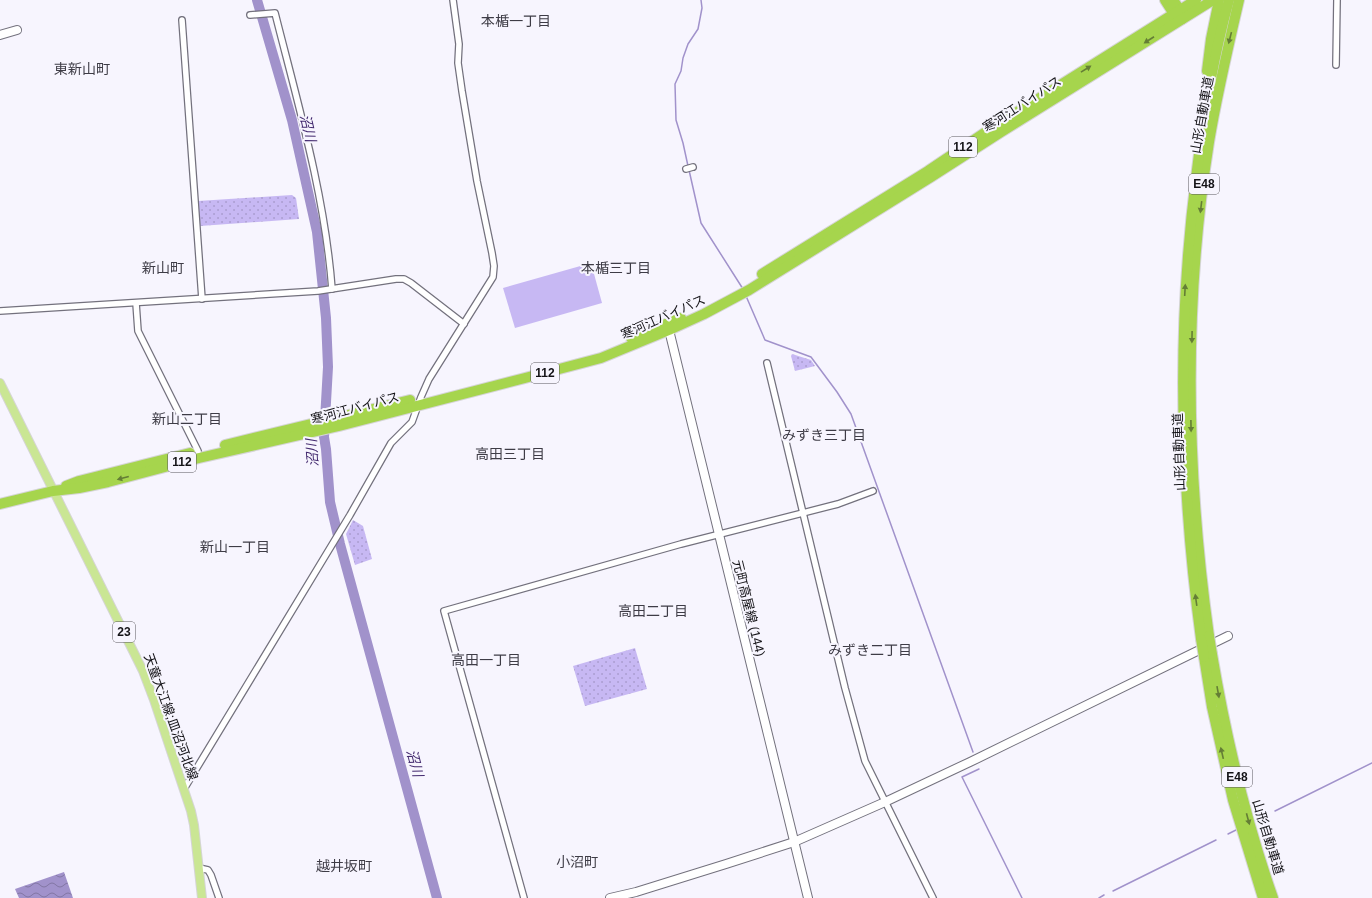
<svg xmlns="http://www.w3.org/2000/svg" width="1372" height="898" viewBox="0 0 1372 898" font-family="Arial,'Noto Sans JP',sans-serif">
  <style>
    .green { fill: #c7b8f3 }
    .park { fill: url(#park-dots) }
    .water { fill: url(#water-waves) }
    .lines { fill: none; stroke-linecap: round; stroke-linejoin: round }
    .stream { stroke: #a192cb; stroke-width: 1.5 }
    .river { stroke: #a192cb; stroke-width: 10 }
    .street-casing { stroke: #73717d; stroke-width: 8 }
    .secondary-casing { stroke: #73717d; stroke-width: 10 }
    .primary-casing { stroke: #d5d5d5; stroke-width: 10 }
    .highway-casing { stroke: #d5d5d5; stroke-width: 12 }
    .street { stroke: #fff; stroke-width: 5.5 }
    .secondary { stroke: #fff; stroke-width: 8 }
    .primary { stroke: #cae694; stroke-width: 8 }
    .highway { stroke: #a6d54d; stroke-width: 10 }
    .highway-bridge-casing { stroke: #d5d5d5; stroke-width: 12; stroke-linecap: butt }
    .highway-bridge { stroke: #a6d54d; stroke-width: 10 }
    .oneway { fill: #647e35 }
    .labels { text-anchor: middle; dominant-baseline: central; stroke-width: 4; stroke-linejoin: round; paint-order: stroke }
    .shield { fill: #f7f5fe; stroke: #58575c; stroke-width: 1 }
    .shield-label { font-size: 12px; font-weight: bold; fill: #141317 }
    .street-label { font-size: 13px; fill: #141317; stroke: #f7f5fe }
    .neighbourhood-label { font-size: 14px; fill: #3e3c46; stroke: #f7f5fe }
    .water-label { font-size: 14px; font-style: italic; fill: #432a6f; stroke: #f7f5fe }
  </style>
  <defs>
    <pattern id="park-dots" width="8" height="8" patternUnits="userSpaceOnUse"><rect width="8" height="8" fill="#c7b8f3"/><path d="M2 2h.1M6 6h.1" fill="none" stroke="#aa9dd0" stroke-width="1.8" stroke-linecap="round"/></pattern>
    <pattern id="water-waves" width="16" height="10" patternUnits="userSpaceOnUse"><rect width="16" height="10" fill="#a192cb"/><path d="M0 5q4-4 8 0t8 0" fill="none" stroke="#8276a4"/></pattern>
  </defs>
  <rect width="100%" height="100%" fill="#f7f5fe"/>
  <path class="green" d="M591,263L602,303L515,328L503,288Z"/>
  <g class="park">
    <path d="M292,195L296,198L299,219L200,226L198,201Z"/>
    <path d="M792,354L811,360L815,366L795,371L791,356Z"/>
    <path d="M353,520L363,526L372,559L355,565L346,534Z"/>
    <path d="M635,648L647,689L585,706L573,666Z"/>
  </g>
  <path class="water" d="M64,872L73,898H19L15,889Z"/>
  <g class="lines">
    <g class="stream">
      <path d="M688,166L683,143L676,120L675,84L681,71L683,58L688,44L698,29L702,8L701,0"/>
      <path d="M689,170L701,223L743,289"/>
      <path d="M746,296L765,340L811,357L837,392L851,414L973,752"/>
      <path d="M979,769L962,777L1022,898"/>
      <path d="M1275,811L1372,763"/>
      <path d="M1254,821L1262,817"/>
      <path d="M1228,834L1236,830"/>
      <path d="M1113,891L1216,840"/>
      <path d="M1099,898L1104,895"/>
    </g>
    <path class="river" d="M257,0L292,120L317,232L326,318L328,367L324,437L326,449L330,502L340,544L437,898"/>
    <g class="street-casing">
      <g id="street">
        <path d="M250,15L275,13C298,104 325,196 332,289"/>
        <path d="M182,20L202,299"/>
        <path d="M1336,65L1337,0"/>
        <path d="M686,169L693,167"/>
        <path d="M136,303L138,331L198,451"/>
        <path d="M0,311L318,291L396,279H404L411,283L464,324"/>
        <path d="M767,363L845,688L865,761L933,898"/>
        <path d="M184,789L350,515L391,443L412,422L421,397L429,379L493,277L494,266L492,253L477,181L462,91L458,63L459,44L453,0"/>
        <path d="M199,868L208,870L211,875L219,898"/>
        <path d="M524,898L444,611L681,544L838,504L873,491"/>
      </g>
    </g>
    <g class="secondary-casing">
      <g id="secondary">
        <path d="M0,35L17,30"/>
        <path d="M668,326L808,898"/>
        <path d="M610,898L636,892L726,864L794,842L885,802L970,762L1228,636"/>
      </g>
    </g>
    <g class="primary-casing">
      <path id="primary" d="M0,383L143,671L154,700L191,811L194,825L202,898"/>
    </g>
    <g class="highway-casing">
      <g id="highway">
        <path d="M1165,0L1174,14L1182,19L1180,10L1173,0"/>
        <path d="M1207,71L1211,39L1219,0"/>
        <path d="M762,274L928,171L995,126L1196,0"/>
        <path d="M631,338L681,318"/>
        <path d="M225,445L410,400"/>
        <path d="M66,486L79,481L190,453"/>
        <path d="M0,504L53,491L79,488L108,482L199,458L339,426L525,378L601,358L669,330L704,314L749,290L931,177L1001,132L1213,0"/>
        <path d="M1209,636C1186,472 1183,306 1209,142C1217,94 1228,47 1239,0"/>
        <path d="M1201,639C1180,484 1176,333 1196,178C1203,118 1213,58 1229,0"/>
        <path d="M1212,654C1226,737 1245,818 1273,898"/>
        <path d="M1204,657L1212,707L1233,800L1263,898"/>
      </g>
    </g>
    <use href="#street" class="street"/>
    <use href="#secondary" class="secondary"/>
    <use href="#primary" class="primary"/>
    <use href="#highway" class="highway"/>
    <g class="highway-bridge-casing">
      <g id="highway-bridge">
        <path d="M1209,636L1212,654"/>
        <path d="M1201,639L1204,657"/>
      </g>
    </g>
    <use href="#highway-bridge" class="highway-bridge"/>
  </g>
  <defs><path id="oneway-solid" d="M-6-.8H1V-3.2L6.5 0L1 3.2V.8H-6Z"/></defs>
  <g class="oneway">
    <use href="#oneway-solid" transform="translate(1230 38) rotate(104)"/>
    <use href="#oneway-solid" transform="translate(1149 40) rotate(147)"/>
    <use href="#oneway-solid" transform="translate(1086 69) rotate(-32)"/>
    <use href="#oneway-solid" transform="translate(1201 207) rotate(97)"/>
    <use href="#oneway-solid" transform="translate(1185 290) rotate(-87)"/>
    <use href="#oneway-solid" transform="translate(1192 337) rotate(91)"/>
    <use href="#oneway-solid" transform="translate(1191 426) rotate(89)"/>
    <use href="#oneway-solid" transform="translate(123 478) rotate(165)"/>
    <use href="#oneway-solid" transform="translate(1196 600) rotate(-98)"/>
    <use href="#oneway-solid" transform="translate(1218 692) rotate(80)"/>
    <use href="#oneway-solid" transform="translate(1222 753) rotate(-103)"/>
    <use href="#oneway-solid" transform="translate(1248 819) rotate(75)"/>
  </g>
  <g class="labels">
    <g class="shield">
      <rect x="949" y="137" width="28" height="20" rx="3"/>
      <rect x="1189" y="174" width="30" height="20" rx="3"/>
      <rect x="531" y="363" width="28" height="20" rx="3"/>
      <rect x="168" y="452" width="28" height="20" rx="3"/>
      <rect x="113" y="622" width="22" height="20" rx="3"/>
      <rect x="1222" y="767" width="30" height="20" rx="3"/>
    </g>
    <g class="shield-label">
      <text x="963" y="147">112</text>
      <text x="1204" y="184">E48</text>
      <text x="545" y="373">112</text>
      <text x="182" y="462">112</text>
      <text x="124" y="632">23</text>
      <text x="1237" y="777">E48</text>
    </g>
    <g class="street-label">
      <text transform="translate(1022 104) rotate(-33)">寒河江バイパス</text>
      <text transform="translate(1202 115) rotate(-80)">山形自動車道</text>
      <text transform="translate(663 317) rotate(-24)">寒河江バイパス</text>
      <text transform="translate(355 408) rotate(-15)">寒河江バイパス</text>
      <text transform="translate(1179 452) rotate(-92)">山形自動車道</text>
      <text transform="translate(749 608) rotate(76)">元町高屋線 (144)</text>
      <text transform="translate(171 717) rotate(70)">天童大江線;皿沼河北線</text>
      <text transform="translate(1268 837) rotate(73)">山形自動車道</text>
    </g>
    <g class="neighbourhood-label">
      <text x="516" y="21">本楯一丁目</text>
      <text x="82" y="69">東新山町</text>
      <text x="163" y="268">新山町</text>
      <text x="616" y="268">本楯三丁目</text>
      <text x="187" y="419">新山二丁目</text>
      <text x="824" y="435">みずき三丁目</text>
      <text x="510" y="454">高田三丁目</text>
      <text x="235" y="547">新山一丁目</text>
      <text x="653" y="611">高田二丁目</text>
      <text x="870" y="650">みずき二丁目</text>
      <text x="486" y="660">高田一丁目</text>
      <text x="577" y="862">小沼町</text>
      <text x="344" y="866">越井坂町</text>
    </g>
    <g class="water-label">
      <text transform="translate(308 128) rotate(77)">沼川</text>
      <text transform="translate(312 453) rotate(-94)">沼川</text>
      <text transform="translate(415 763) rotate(75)">沼川</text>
    </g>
  </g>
</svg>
